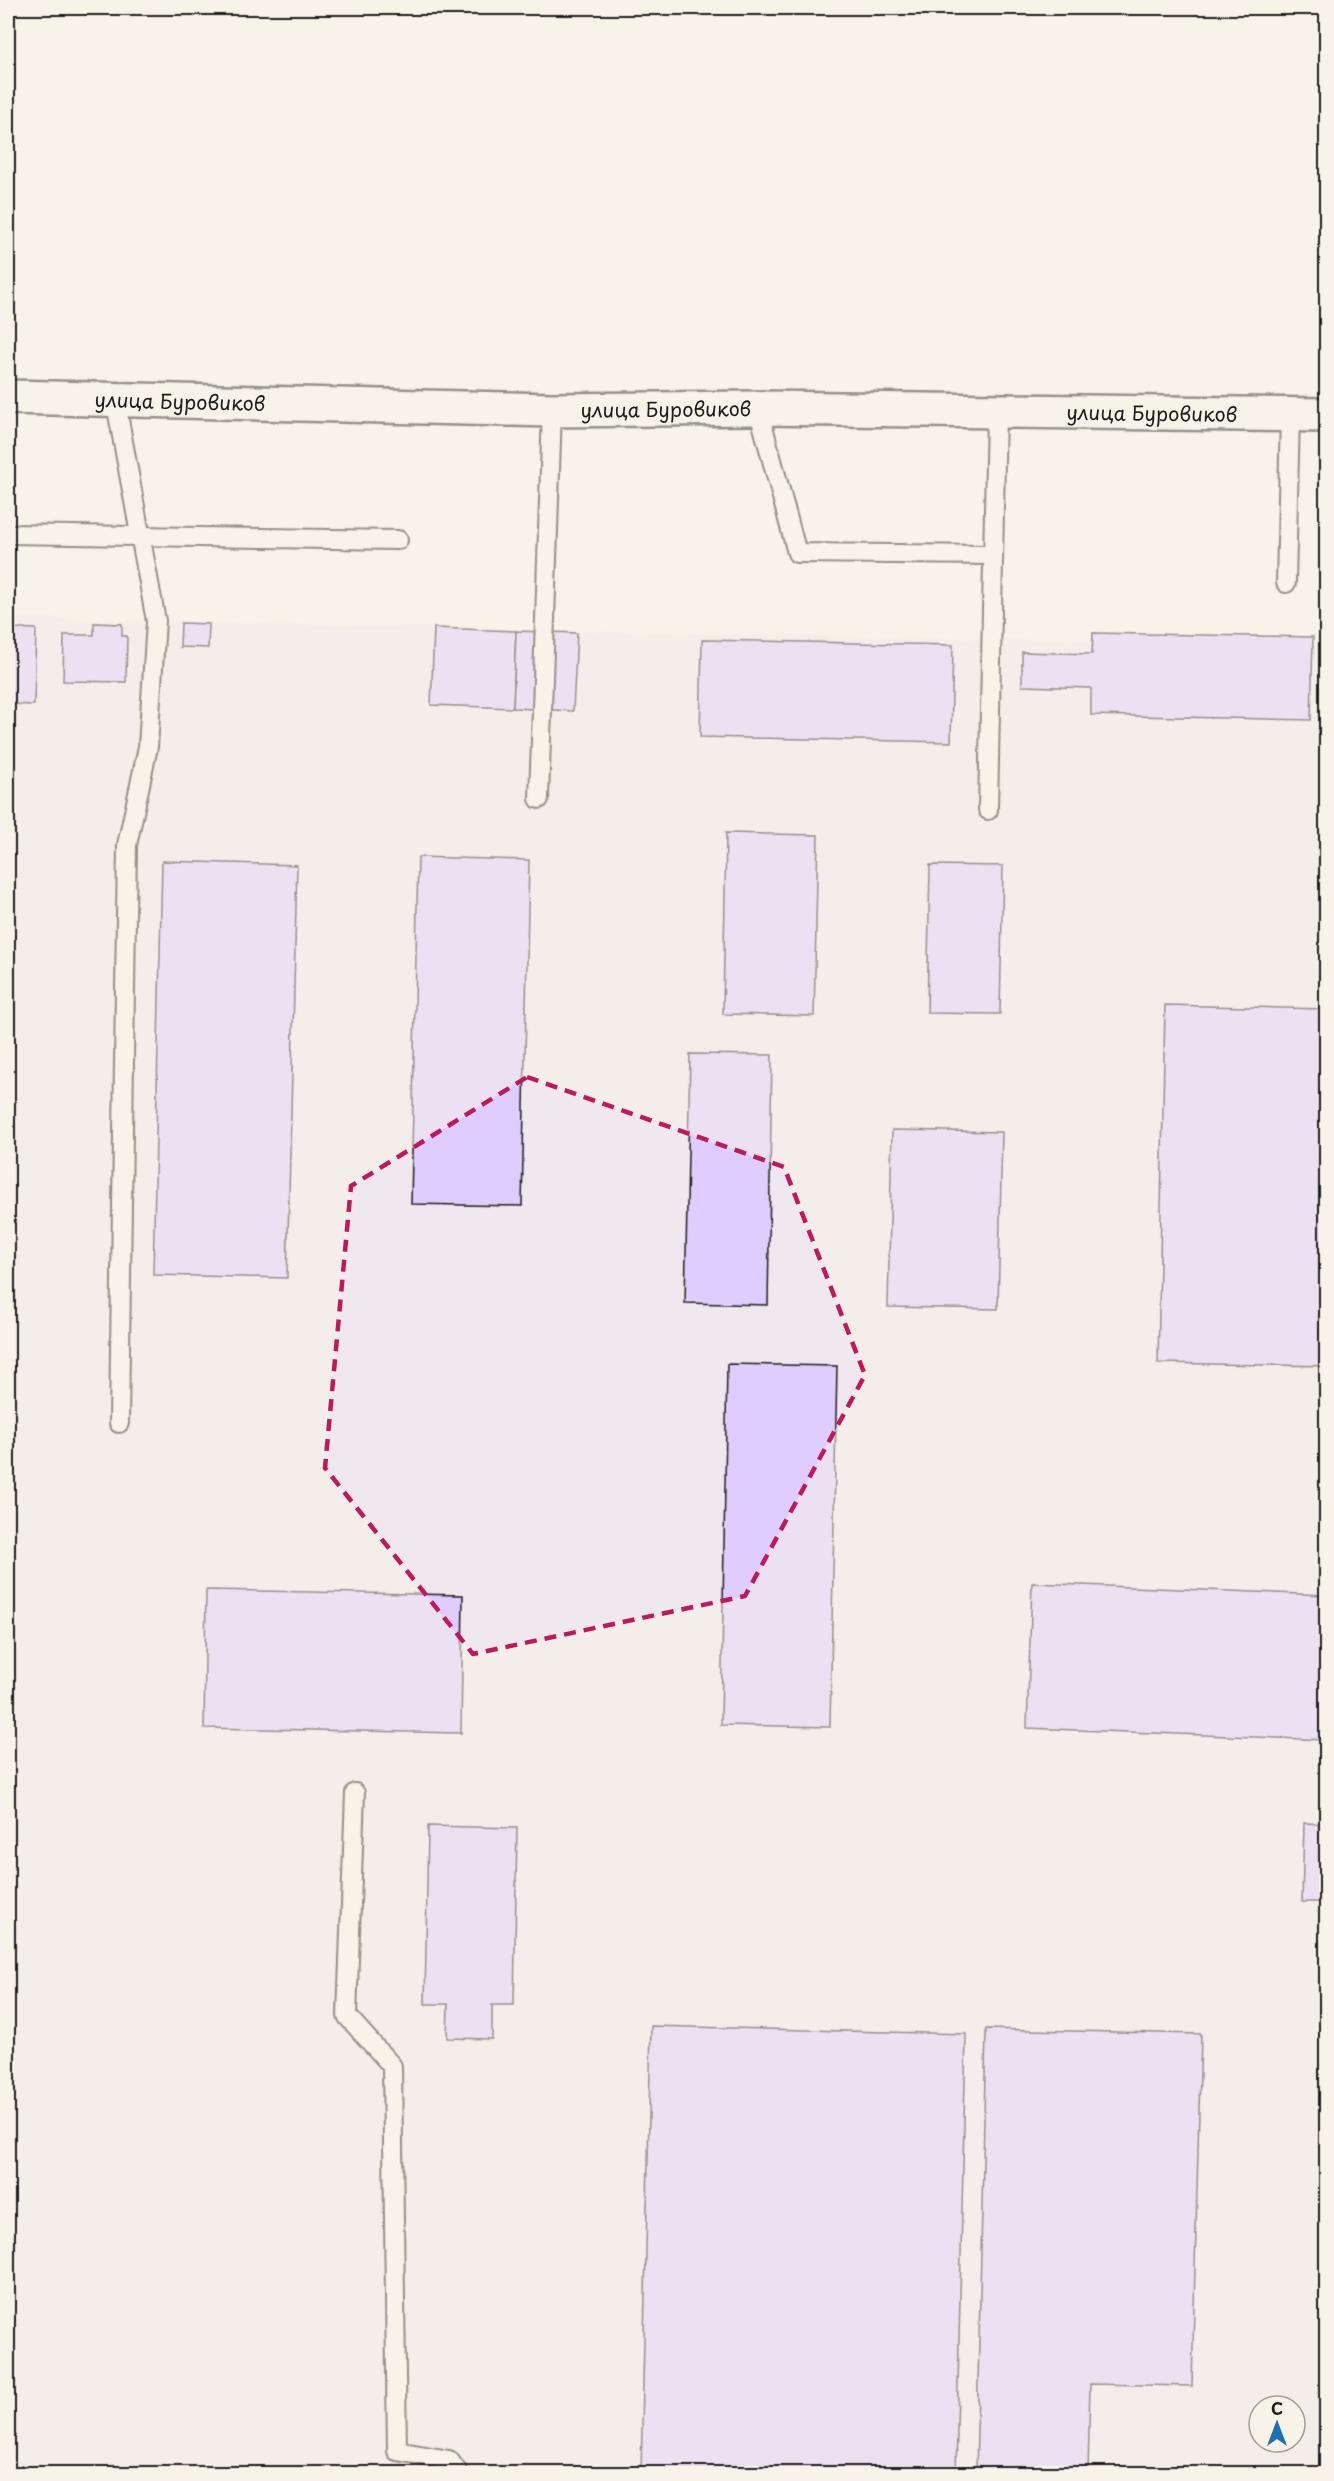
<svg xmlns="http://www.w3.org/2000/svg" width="1334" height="2481" viewBox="0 0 1334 2481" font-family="'Playpen Sans',sans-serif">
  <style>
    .built { fill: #f0e8ef; fill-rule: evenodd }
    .building { fill: #decdfe; stroke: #1c1c1c; stroke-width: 1.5 }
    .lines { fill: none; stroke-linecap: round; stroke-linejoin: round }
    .service-casing { stroke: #1c1c1c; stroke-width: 22 }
    .minor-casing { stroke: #1c1c1c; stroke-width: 38 }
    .service { stroke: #f7f3e8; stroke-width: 18 }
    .minor { stroke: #f7f3e8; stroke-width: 33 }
    .marked { fill: none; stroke: #c2185b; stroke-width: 4.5; stroke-dasharray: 12 8; stroke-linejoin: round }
    .labels { text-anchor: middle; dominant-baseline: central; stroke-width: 4.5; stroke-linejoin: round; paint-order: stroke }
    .street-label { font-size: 20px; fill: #1c1c1c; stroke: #f7f3e8 }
  </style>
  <rect width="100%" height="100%" fill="#f7f3e8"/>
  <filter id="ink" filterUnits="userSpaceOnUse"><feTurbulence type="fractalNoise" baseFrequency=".0167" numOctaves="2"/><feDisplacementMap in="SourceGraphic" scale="12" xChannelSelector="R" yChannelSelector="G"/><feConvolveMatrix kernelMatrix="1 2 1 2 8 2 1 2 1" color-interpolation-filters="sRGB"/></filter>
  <g filter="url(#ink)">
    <path class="built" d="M8,617L663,633L1326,645V2473L41,2474L8,2471ZM1259,2406H1295V2442H1259Z"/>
    <g class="building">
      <path d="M94,623L122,624V636H127L126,682L63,681L64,635H94Z"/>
      <path d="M181,623L209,624L208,648L180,647Z"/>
      <path d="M8,628L36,629L34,705L8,704Z"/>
      <path d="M434,628L516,631L513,708L431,705Z"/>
      <path d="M516,631L577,633L573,711L513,708Z"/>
      <path d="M1093,633L1313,637L1311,720L1091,715V688L1022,686V652L1092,654Z"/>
      <path d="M702,640L953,645L951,742L700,737Z"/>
      <path d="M726,833L818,835L814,1016L723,1014Z"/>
      <path d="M418,857L529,860L522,1206L411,1204Z"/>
      <path d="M162,861L297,865L287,1278L153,1275Z"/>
      <path d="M930,865L1003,866L1000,1014L927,1013Z"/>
      <path d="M1165,1005L1326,1009V1366L1158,1363Z"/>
      <path d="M690,1054L772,1055L768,1305L685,1303Z"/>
      <path d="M892,1130L1002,1132L998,1309L888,1307Z"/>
      <path d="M727,1364L837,1366L830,1727L721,1725Z"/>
      <path d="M1032,1583L1326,1595V1740L1027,1728Z"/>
      <path d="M206,1590L463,1595L461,1733L204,1728Z"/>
      <path d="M1304,1823L1326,1824V1902H1302Z"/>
      <path d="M428,1826L517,1828L514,2005H492V2039L447,2038L448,2004H425Z"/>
      <path d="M651,2026L966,2034L956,2474H641Z"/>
      <path d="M986,2029L1201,2034L1192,2386L1090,2384L1088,2474H976Z"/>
    </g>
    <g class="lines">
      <g class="service-casing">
        <g id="service">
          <path d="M115,398L156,621L148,747L127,845L119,1423"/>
          <path d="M758,408L797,553L992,555"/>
          <path d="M8,534L398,540"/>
          <path d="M1286,583L1290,414"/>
          <path d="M539,799L552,410"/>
          <path d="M988,810L996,412"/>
          <path d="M355,1793L347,2016L392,2066L397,2451L449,2460L459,2474"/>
        </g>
      </g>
      <g class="minor-casing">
        <g id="minor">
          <path id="s1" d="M8,397L552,410L758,408L1326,415"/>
        </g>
      </g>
      <use href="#service" class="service"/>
      <use href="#minor" class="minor"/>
    </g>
  </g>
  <path d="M0 0H1334V2481H0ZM527,1077L784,1167L865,1375L745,1596L473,1654L325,1468L351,1186Z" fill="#f7f3e8" fill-opacity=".55" fill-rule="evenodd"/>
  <path class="marked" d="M527,1077L784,1167L865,1375L745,1596L473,1654L325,1468L351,1186Z"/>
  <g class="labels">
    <g class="street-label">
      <text stroke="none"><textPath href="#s1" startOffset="172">улица Буровиков</textPath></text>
      <text stroke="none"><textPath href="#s1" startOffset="658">улица Буровиков</textPath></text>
      <text stroke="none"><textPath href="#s1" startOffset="1144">улица Буровиков</textPath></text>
    </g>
  </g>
  <rect width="1334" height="2481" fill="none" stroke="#f7f3e8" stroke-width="30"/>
  <rect x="15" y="15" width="1304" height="2451" fill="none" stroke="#1c1c1c" stroke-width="2" filter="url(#ink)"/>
  <g transform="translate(1277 2424)"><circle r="28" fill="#f7f3e8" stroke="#9f9d96" stroke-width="1.5"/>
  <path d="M0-4.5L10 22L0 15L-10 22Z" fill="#1f6fb2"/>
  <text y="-9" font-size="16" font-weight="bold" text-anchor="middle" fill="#1c1c1c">С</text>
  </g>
</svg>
